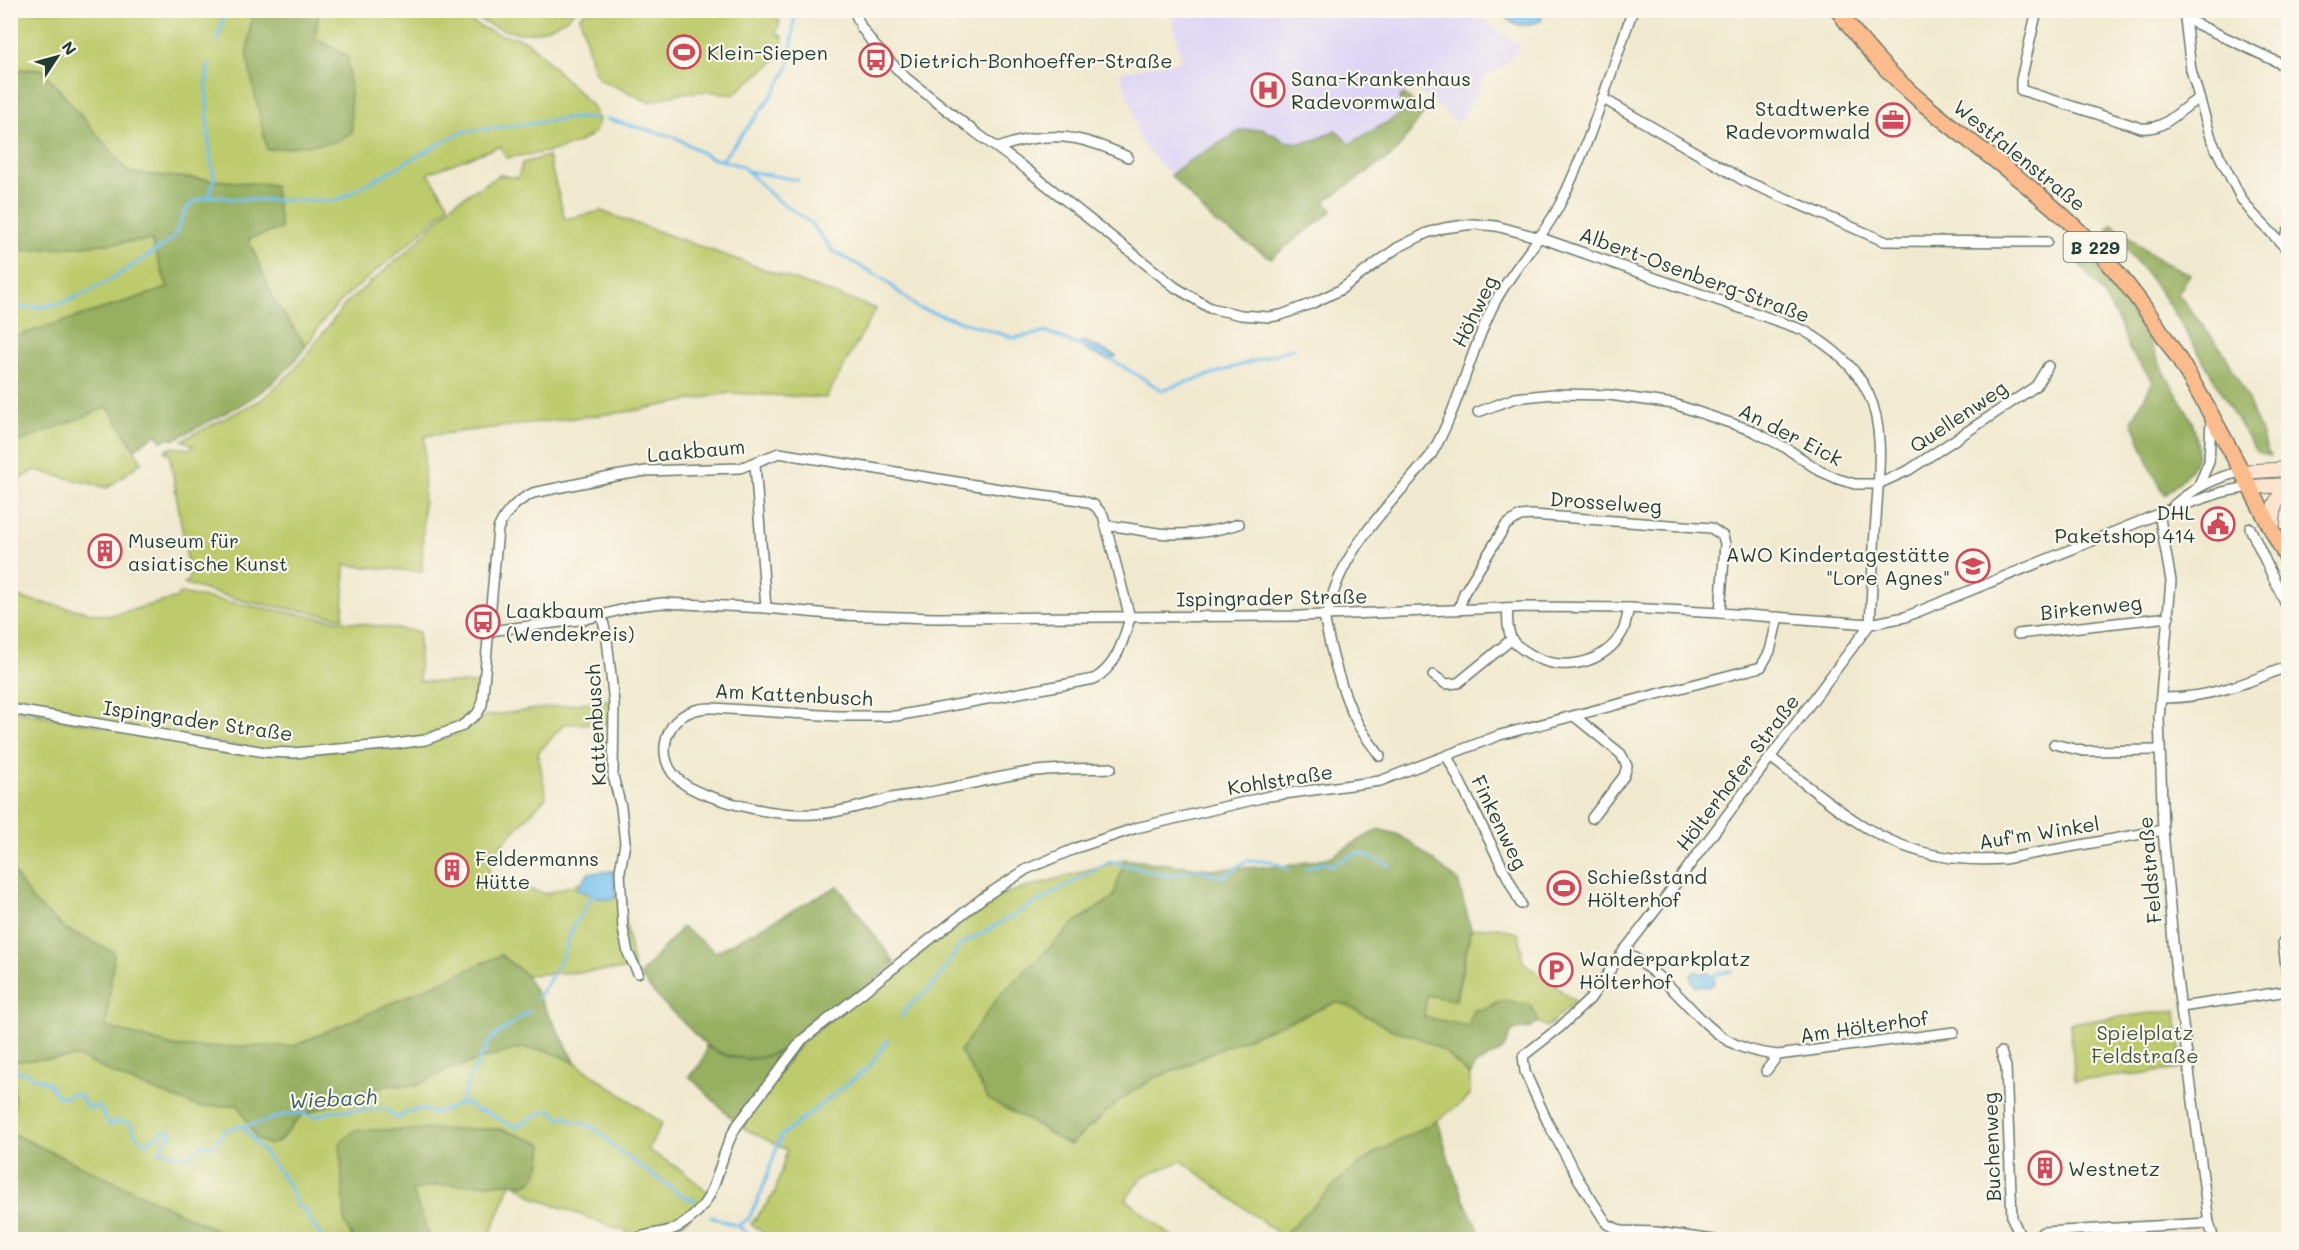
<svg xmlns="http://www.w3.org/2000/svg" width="2299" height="1250" viewBox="0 0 2299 1250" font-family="Mali,sans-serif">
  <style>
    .built { fill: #ded5f5 }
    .green { fill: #becb6d; stroke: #6e8450; stroke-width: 1.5 }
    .forest { fill: #96af60; stroke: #5a764a; stroke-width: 1.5 }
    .water { fill: #72c0ed; stroke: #487e90; stroke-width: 1.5 }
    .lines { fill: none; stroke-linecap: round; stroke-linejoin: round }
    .stream { stroke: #72c0ed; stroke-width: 3 }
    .street-casing { stroke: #68796a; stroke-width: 12 }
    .secondary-casing { stroke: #68796a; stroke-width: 16 }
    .primary-casing { stroke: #68796a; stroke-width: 18 }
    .street { stroke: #fff; stroke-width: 9 }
    .secondary { stroke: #fde4d1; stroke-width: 14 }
    .primary { stroke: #fbbb8d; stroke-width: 15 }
    .labels { text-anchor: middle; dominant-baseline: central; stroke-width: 4.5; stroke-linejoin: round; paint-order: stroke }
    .shield { fill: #fbf7ec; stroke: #61756b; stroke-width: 1.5 }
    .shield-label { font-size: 18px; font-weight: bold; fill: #1f3d34 }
    .poi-label { font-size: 20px; fill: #1f3d34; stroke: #fbf7ec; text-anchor: start }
    .street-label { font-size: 20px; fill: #1f3d34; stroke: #fbf7ec }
    .park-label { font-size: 20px; fill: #3f593f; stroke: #fbf7ec }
    .water-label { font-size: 21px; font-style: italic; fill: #345e62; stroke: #fbf7ec }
  </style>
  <rect width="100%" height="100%" fill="#fbf7ec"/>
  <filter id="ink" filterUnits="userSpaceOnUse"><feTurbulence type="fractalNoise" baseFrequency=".0167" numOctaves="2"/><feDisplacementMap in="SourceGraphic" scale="12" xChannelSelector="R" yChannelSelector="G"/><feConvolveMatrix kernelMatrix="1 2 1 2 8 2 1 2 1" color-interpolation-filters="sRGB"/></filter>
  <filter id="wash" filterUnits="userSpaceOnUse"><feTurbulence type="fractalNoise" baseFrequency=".008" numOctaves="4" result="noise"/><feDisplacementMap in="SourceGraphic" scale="24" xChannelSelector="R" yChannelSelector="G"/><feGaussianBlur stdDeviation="1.35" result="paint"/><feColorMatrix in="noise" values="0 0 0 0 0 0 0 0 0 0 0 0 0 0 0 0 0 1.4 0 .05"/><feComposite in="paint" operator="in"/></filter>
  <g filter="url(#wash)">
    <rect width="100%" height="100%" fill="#f1e9cf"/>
    <path class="built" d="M1169,11H1473L1471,12L1520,45L1508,63L1487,75L1459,123L1414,87L1399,98L1407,111L1349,145L1336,130L1315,140L1299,143L1285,141L1263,129L1184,164L1171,175L1140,142L1133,109L1120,72L1181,61L1173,20Z"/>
    <g class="green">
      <path d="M588,10L777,11L774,15L780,22L776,33L783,37L779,57L733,95C698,88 682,92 649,102L599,79L593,68L580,16Z"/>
      <path d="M10,11H252L247,57L349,89L348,57L315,38L319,11H451L483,28L501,35L519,38L531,44L592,106L599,120L595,132C571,152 535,153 506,158L500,146L428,173L449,205L414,239L344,298L320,325L306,346L275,302L248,238L274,185L129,173L42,69L11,70Z"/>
      <path d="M461,11H575C569,17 563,21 555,25C520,43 493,27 461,11Z"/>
      <path d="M548,156L565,219L601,211L876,309L826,398L730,393L632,411L425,436L422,572L345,565L343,618L244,601L184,584L189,580V571L169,451L166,453L165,450L173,447L191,449L194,446L182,440L261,400L294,370L347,302L410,249L455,202L500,175L518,178L522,163Z"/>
      <path d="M151,240L168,288L11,338V252Z"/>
      <path d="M108,406L142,462L107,488L35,470L11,485V445Z"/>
      <path d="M179,593L308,616L419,632V681L480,684L476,706L468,718L425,737L396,743L267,751L11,707L10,596L108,616L177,598Z"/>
      <path d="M611,699V723L564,724L538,753L546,797L488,859L490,877L546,894L616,870L634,969L526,975L501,955L294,1046L177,1047L106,1027L114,952L67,930L34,902L11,869L10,710L264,754L395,747L447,738L479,717Z"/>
      <path d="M1125,859L1113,898L1076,922L1033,1123L1070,1145L1121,1099L1154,1078L1182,1068L1210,1053L1335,1003L1345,1004L1392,1030L1415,1036L1443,1050L1470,1076V1095L1462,1103L1424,1129L1283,1237L1182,1161L1143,1176L1126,1199L1175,1239H772L751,1224L775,1193L787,1150L739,1126L803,1041L987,899Z"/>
      <path d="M1498,927L1519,934L1523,962L1575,1001L1547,1027L1538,1022V1018C1502,994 1500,994 1468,1026L1424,1017L1426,995L1456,1000L1471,929Z"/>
      <path d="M2176,1010L2182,1069L2075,1081L2070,1023Z"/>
      <path d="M520,1048L548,1051L576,1063L662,1123L648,1150L683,1171L710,1194L683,1223L637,1236L535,1198L518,1185C543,1176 540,1168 543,1144L500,1129L345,1223L353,1239H224L219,1231L13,1134L15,1061L79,1057L127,1080L199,1107L239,1105L257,1139L279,1141L302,1115L386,1085L416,1086L449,1069Z"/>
      <path d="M511,1183L489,1238L491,1239H428L429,1235L412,1190L437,1185Z"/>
    </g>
    <g class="forest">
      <path d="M252,11H319L315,38L348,57L352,132L336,142L267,150L247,57Z"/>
      <path d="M42,69L129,173L274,185L281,229L248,239L275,302L306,346C272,396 224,413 173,440L170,437L161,441L156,434L135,449L108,407L11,445V418L19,414L11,392V338L168,288L151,240L11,252V70Z"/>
      <path d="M1404,94L1424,113L1394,154L1325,201L1332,211L1271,258L1214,222L1171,175L1184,164L1242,130L1263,129L1285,141L1299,143L1315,140L1336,130L1349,144L1407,111L1399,98Z"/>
      <path d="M2112,224L2161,261L2190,274L2178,294L2225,354L2248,399L2270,457L2256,452C2207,373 2176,296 2107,230Z"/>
      <path d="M2074,241L2117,289L2150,342L2161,366L2191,419C2206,459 2195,468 2165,495L2153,473L2132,421L2153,381L2130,351L2118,320L2100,289L2067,249Z"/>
      <path d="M1379,829L1399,835L1413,844L1458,881L1471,929L1455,1000L1427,995L1424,1017L1468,1026L1474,1010L1485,1009L1504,1000L1530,1005L1538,1018V1022L1529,1028L1512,1031L1503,1050L1476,1064L1470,1076L1443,1050L1415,1036L1392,1030L1345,1004L1335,1003L1210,1053L1182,1068L1154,1078L1121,1099L1069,1145L1033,1123L989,1100L960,1051L998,997L1076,922L1113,898L1125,859L1209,869L1288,866L1330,857Z"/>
      <path d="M11,869L34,902L67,930L114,952L106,1027L177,1047L294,1046L501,955L526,975L576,1063L548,1051L520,1048L449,1069L416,1086L386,1085L302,1115L279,1141L269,1145L257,1139L238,1105L199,1107L127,1080L79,1057L15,1061L13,1134L219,1231L224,1239H11Z"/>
      <path d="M838,886L895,963C877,978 859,993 842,1007C804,1039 757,1080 707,1045C698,1039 691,1030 683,1022C667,1007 652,993 640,975L682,927L716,952Z"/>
      <path d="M799,1043L737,1124L689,1076C699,1066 705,1061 706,1046C741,1068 766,1059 799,1043Z"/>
      <path d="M1438,1120C1448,1162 1462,1202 1484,1239H1279L1345,1175L1372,1155Z"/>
      <path d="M500,1129L543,1144C541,1162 539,1192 511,1183L437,1185L412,1190L429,1236L428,1239H353L345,1223L340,1143L355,1130Z"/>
    </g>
    <g class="water">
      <path d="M1500,11H1543L1541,21C1522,26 1515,30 1500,11Z"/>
      <path d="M1084,341L1116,356L1109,360C1099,356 1084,352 1079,343Z"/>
      <path d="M612,871L615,878V899H603L576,889L589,873Z"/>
      <path d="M1698,971L1700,974L1708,972L1714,978V983L1709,987L1695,986L1690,976L1694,972Z"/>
    </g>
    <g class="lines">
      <g class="stream">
        <path d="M217,40L226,10"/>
        <path d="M607,119L675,137L709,157L742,166L775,198L810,222L833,251L882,278L918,308L1014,338L1047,332L1083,347"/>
        <path d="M723,159C742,132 776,97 788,67C793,54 792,27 795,10"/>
        <path d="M747,171L798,180"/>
        <path d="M208,197L210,196C209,188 215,186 214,178C214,170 210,160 210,151C208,129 204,83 209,63"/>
        <path d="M10,306C56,313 87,294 124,271C140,261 156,251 171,240C179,231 180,220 186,210C194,197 217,194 230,199L336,201L461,132L573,118H595"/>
        <path d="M1109,358L1162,390L1295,348"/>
        <path d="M1305,869L1324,862L1330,866L1357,853L1366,855L1390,866"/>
        <path d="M1708,979L1717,974L1731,971"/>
        <path d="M537,998L549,981L561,959L573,927L594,893"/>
        <path d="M902,1017L905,1009L928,990L944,971L959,946L1110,861L1168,876L1196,869L1223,877L1246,861H1271L1288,869"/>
        <path d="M10,1065L13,1068"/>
        <path d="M17,1070L48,1083L57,1096L64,1097L73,1094L81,1097L88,1109L98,1105L110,1125L120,1121L129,1123L137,1136L145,1143L165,1131H171L172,1134L165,1140L159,1151L189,1156L201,1145L213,1146C218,1140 221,1132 228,1129C236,1125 243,1127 251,1125C272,1120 293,1107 315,1117L333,1111L387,1109L398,1119L406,1112L424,1109L432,1113L445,1110L461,1103L470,1105L475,1110L486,1112L515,1127C528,1122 537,1112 551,1110L559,1118L567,1116L571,1121C587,1120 606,1135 614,1148L685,1197L694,1200"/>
        <path d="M461,1103L468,1081L491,1039L529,1011"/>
        <path d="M243,1127C261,1151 289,1177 297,1206L305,1209L312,1224L324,1240"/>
        <path d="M711,1217L738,1226L757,1240"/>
        <path d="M738,1226L749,1218L761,1193L781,1136L869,1067L888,1040"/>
      </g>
    </g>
  </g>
  <g filter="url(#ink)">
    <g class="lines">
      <g class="street-casing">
        <g id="street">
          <path d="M854,10L861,27L874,45L906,78L975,132L1026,169L1175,287L1210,308L1241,315L1269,317L1281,315L1313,303L1340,290L1397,248L1427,233L1444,228L1473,224L1496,226L1541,238L1803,330C1829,345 1855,365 1868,393C1886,430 1878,479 1876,519C1873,554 1872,589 1870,624"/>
          <path d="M2037,10L2021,80V90L2141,128C2165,131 2178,110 2198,99"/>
          <path d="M2184,10L2191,70L2212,141L2242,200L2253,214L2288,250"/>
          <path d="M2186,19L2288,67"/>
          <path d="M1602,98L1743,180L1884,241L2047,242"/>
          <path d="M998,148C1048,129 1081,135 1128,157"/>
          <path d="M2282,244L2288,231"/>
          <path d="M1478,412L1515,398L1553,394L1609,395L1674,404L1751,430L1786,448L1820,471L1838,479L1855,484H1878L1909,470L2036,386L2048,366"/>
          <path d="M755,464L766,608"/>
          <path d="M2198,487L2209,462L2211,420"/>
          <path d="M2174,505C2194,488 2215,477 2241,472"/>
          <path d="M2159,513L2171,581L2159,718L2163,830L2175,964L2209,1223L2214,1240"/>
          <path d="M1106,526C1124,526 1141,531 1158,533C1185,536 1213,532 1239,524"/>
          <path d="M2250,528L2288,609"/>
          <path d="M1508,608C1507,619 1507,630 1512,640C1516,646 1524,650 1530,654C1560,674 1606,664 1623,631C1626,624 1627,616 1629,608"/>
          <path d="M1459,609L1464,593L1506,525L1520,516L1532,515L1711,528L1723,536L1725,544L1720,613"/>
          <path d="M1324,615C1330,650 1342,695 1359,726C1365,737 1373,746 1380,756"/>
          <path d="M1328,615C1338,551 1392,503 1431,455C1459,408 1469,353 1494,304C1512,268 1543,239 1561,202C1591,141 1610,74 1633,10"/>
          <path d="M602,616L607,639L614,704L613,776L621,807L625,843L620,871L623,929L628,953L638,973"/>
          <path d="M489,631L586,619L636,606L663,603L766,608L840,615L934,618L1300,616L1526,607L1629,608L1720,613L1870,624L1905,617L2168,510L2223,492L2249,487"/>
          <path d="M2018,634L2169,617"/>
          <path d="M1433,675L1446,684L1458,683L1512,639"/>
          <path d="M2161,698C2206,699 2248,683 2288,666"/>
          <path d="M10,709L265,752L293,753L396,744L425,740L460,727L477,714L482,705L498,529C505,512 516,501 533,493L615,476L646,471L740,468L779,453L1018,492L1080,500L1094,505L1103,515L1130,618C1123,641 1117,666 1094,679L896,716H836L713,708C689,707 668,720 665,746C663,774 685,788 709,796C744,808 778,816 815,814C841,813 866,804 891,798C908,795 927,793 944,789C973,784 1001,776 1029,772C1056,768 1084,769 1111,768"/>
          <path d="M1574,716L1621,754L1627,766L1624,776L1592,818"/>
          <path d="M2054,744L2083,751L2159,750"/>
          <path d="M1447,756L1521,904"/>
          <path d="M1770,757C1850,817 1896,867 2004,859L2163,830"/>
          <path d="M2288,933L2283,942L2288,983"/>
          <path d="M1624,950C1640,962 1657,974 1671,988C1708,1024 1721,1050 1778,1055L1954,1032"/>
          <path d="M2181,1007L2288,991"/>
          <path d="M2001,1052L2006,1067L2012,1218L2022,1240"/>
          <path d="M1766,1071L1778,1055"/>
          <path d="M634,1240C648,1231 665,1236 683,1224C722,1198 715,1162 736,1127L802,1040L984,897L1027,869L1079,847L1136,828L1269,796L1380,781L1500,735L1761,667L1770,651L1778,617"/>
          <path d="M1714,1240L1656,1232L1622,1231L1607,1224L1579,1180L1548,1123L1525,1072L1523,1056L1559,1028L1590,999L1620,956L1662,902L1870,624"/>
          <path d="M2033,1240L2043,1232L2209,1223"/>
        </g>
      </g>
      <g class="secondary-casing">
        <g id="secondary">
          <path d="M2241,472L2288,469"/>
          <path d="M2249,487L2288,485"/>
          <path d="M2272,531L2275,504L2286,485"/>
        </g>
      </g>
      <g class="primary-casing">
        <path id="primary" d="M1838,10C1862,45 1892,77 1924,104C1976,148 2034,186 2082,234C2174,326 2228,448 2288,560"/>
      </g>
      <use href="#street" class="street"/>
      <use href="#secondary" class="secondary"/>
      <use href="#primary" class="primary"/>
    </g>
  </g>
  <defs>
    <g id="stadium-ring" transform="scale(1.725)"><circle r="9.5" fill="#fbf7ec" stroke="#d1495b" stroke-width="1.5"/><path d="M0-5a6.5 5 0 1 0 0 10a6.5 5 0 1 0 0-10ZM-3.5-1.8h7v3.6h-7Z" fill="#d1495b"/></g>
    <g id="bus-ring" transform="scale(1.725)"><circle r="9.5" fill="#fbf7ec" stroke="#d1495b" stroke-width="1.5"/><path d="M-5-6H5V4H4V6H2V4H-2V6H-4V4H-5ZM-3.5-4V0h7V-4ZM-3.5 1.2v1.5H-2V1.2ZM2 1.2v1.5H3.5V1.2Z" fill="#d1495b"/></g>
    <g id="hospital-ring" transform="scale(1.725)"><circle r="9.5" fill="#fbf7ec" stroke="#d1495b" stroke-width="1.5"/><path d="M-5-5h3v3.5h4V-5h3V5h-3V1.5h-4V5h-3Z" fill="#d1495b"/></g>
    <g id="office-ring" transform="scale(1.725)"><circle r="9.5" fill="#fbf7ec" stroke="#d1495b" stroke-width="1.5"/><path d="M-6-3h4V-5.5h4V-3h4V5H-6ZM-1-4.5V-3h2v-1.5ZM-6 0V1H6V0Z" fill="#d1495b"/></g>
    <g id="civic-ring" transform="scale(1.725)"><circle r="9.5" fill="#fbf7ec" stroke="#d1495b" stroke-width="1.5"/><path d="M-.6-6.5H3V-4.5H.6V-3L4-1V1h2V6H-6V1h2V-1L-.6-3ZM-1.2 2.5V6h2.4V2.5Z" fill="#d1495b"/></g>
    <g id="building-ring" transform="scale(1.725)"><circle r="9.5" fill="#fbf7ec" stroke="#d1495b" stroke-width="1.5"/><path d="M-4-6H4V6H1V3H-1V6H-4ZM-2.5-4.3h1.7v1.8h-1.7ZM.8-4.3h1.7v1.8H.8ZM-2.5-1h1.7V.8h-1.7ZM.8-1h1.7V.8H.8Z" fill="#d1495b"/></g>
    <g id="school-ring" transform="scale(1.725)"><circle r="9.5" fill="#fbf7ec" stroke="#d1495b" stroke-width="1.5"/><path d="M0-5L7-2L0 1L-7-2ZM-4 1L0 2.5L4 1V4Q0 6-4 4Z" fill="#d1495b"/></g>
    <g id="parking-ring" transform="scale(1.725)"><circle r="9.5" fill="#fbf7ec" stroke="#d1495b" stroke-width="1.5"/><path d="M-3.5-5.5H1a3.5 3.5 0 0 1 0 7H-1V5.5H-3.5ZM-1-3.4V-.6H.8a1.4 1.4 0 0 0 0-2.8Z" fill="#d1495b"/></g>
  </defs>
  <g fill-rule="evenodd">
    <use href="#stadium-ring" x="684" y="52"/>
    <use href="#bus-ring" x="876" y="60"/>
    <use href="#hospital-ring" x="1268" y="90"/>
    <use href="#office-ring" x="1893" y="120"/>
    <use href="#civic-ring" x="2218" y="524"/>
    <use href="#building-ring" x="105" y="551"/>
    <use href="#school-ring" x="1973" y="566"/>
    <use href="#bus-ring" x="483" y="622"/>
    <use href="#building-ring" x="452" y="870"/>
    <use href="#stadium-ring" x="1564" y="888"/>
    <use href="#parking-ring" x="1556" y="970"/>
    <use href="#building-ring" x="2045" y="1168"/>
  </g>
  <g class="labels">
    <rect class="shield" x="2063.5" y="232" width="63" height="30" rx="4.5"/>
    <g class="shield-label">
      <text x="2095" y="247">B 229</text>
    </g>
    <g class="poi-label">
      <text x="707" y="52">Klein-Siepen</text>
      <text x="899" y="60">Dietrich-Bonhoeffer-Straße</text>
      <text x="1291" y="78">Sana-Krankenhaus<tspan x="1291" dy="23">Radevormwald</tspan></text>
      <text x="1870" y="108" text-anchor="end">Stadtwerke<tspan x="1870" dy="23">Radevormwald</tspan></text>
      <text x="2195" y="512" text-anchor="end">DHL<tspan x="2195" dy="23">Paketshop 414</tspan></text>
      <text x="128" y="540">Museum für<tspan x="128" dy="23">asiatische Kunst</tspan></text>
      <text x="1950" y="554" text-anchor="end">AWO Kindertagestätte<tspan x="1950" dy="23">"Lore Agnes"</tspan></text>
      <text x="506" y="610">Laakbaum<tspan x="506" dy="23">(Wendekreis)</tspan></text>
      <text x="475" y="858">Feldermanns<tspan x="475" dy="23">Hütte</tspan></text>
      <text x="1587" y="876">Schießstand<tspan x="1587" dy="23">Hölterhof</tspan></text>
      <text x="1579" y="958">Wanderparkplatz<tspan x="1579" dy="23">Hölterhof</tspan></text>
      <text x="2068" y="1168">Westnetz</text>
    </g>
    <g class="street-label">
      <text transform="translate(2020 155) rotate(39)">Westfalenstraße</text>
      <text transform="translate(1695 274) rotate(20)">Albert-Osenberg-Straße</text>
      <text transform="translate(1474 311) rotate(-64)">Höhweg</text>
      <text transform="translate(1958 416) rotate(-34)">Quellenweg</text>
      <text transform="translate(1791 434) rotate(27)">An der Eick</text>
      <text transform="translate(696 450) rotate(-5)">Laakbaum</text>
      <text transform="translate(1606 502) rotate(4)">Drosselweg</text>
      <text transform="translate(1272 597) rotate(-1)">Ispingrader Straße</text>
      <text transform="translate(2091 607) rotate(-6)">Birkenweg</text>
      <text transform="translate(794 694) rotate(3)">Am Kattenbusch</text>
      <text transform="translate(198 720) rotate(8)">Ispingrader Straße</text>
      <text transform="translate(595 725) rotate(-93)">Kattenbusch</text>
      <text transform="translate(1737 772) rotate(-53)">Hölterhofer Straße</text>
      <text transform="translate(1280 779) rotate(-9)">Kohlstraße</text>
      <text transform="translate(1500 822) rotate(64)">Finkenweg</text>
      <text transform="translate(2039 832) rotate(-9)">Auf'm Winkel</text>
      <text transform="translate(2149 870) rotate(-95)">Feldstraße</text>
      <text transform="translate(1864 1026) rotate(-8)">Am Hölterhof</text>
      <text transform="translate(1991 1147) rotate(-92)">Buchenweg</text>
    </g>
    <g class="park-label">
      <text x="2145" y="1032">Spielplatz<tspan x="2145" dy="23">Feldstraße</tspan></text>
    </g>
    <g class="water-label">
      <text transform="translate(333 1098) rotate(-3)">Wiebach</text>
    </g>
  </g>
  <rect width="2299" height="1250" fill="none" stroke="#fbf7ec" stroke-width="36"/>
  <g transform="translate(57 57) rotate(54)" stroke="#fbf7ec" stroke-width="4.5" paint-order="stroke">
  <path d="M0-4.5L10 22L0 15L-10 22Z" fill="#1f3d34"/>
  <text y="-9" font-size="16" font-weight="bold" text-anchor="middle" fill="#1f3d34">N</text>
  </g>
</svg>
